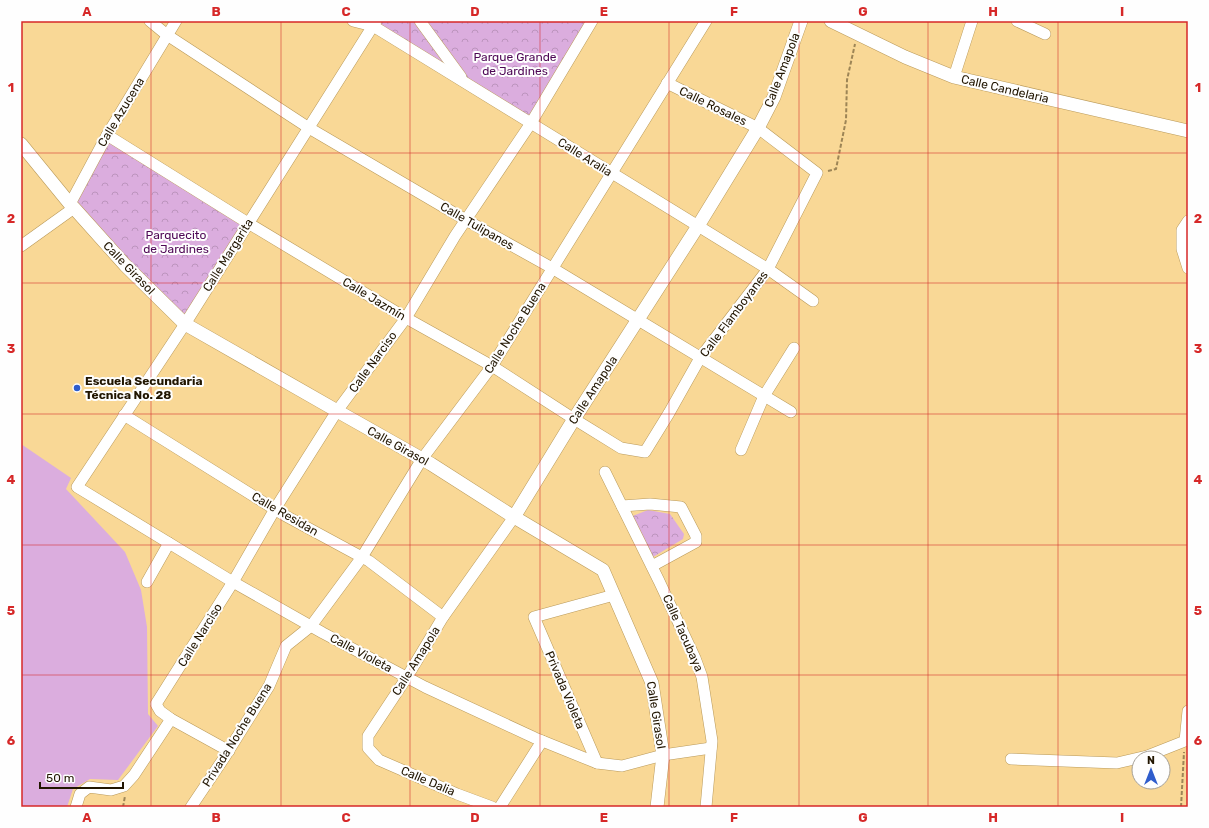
<svg xmlns="http://www.w3.org/2000/svg" width="1209" height="828" viewBox="0 0 1209 828" font-family="Rubik,sans-serif">
  <style>
    .grass { fill: #dbadde }
    .park { fill: url(#park-crowns) }
    .lines { fill: none; stroke-linecap: round; stroke-linejoin: round }
    .minor-casing { stroke: #ba9a5a; stroke-width: 12 }
    .tertiary-casing { stroke: #ba9a5a; stroke-width: 14 }
    .path { stroke: #9d8556; stroke-width: 2; stroke-dasharray: 4 2; stroke-linecap: butt }
    .minor { stroke: #fff; stroke-width: 11 }
    .tertiary { stroke: #fff; stroke-width: 13 }
    .grid { fill: none; stroke: #d62828; stroke-width: 1; stroke-opacity: 0.55 }
    .poi-dot { fill: #2f5dcc; stroke: #fefefe; stroke-width: 1.5 }
    .labels { text-anchor: middle; dominant-baseline: central; stroke-width: 4; stroke-linejoin: round; paint-order: stroke }
    .park-label { font-size: 12px; fill: #4e0755; stroke: #fefefe }
    .street-label { font-size: 12px; fill: #211500; stroke: #fefefe }
    .poi-label { font-size: 12px; font-weight: bold; fill: #211500; stroke: #fefefe; text-anchor: start }
    .neatline { fill: none; stroke: #d62828; stroke-width: 1.5 }
    .grid-label { font-size: 13px; text-anchor: middle; font-weight: bold; fill: #d62828 }
  </style>
  <defs>
    <pattern id="park-crowns" width="20" height="18" patternUnits="userSpaceOnUse"><rect width="20" height="18" fill="#dbadde"/><path d="M2 6a3 3 0 1 1 6 0M12 15a3 3 0 1 1 6 0" fill="none" stroke="#bc94bd"/></pattern>
  </defs>
  <rect width="100%" height="100%" fill="#f9d896"/>
  <path class="grass" d="M21,444L71,478L66,489L125,552L141,590L147,627L148,714L158,726L118,780L90,779L73,789L67,807H21Z"/>
  <g class="park">
    <path d="M376,21H588L531,123L373,26Z"/>
    <path d="M104,140L248,223L185,324L72,204Z"/>
    <path d="M648,510L670,514L684,534L683,539L653,557L630,517Z"/>
  </g>
  <g class="lines">
    <g class="minor-casing">
      <g id="minor">
        <path d="M150,21L167,35L309,128L466,220L552,268L791,412"/>
        <path d="M353,21L373,26L768,269L813,301"/>
        <path d="M376,21L185,324L77,487L233,582L323,633L425,687L535,738L597,763L622,766L663,755L711,748"/>
        <path d="M420,21L461,77"/>
        <path d="M1017,21L1045,34"/>
        <path d="M954,77L972,21"/>
        <path d="M107,135L248,223L406,318L492,366L574,419L621,448L645,452L669,413L700,358L768,269L817,173L758,128L667,83"/>
        <path d="M70,204L107,135L176,21"/>
        <path d="M1188,221L1182,230V249L1188,268"/>
        <path d="M21,246L74,208"/>
        <path d="M124,415L284,515L369,561L443,617"/>
        <path d="M741,450L764,396L794,348"/>
        <path d="M605,472L659,581L695,658L702,677L712,741L706,807"/>
        <path d="M622,506L650,504L681,507L696,536V542L652,566"/>
        <path d="M147,582L169,543"/>
        <path d="M229,751L171,719L160,711L156,704L233,582L275,509L337,411L406,318L455,236L531,123L592,21"/>
        <path d="M1011,759L1117,763L1147,756L1185,741L1188,711"/>
        <path d="M597,763L534,617L614,595"/>
        <path d="M76,807L80,794L89,787L111,790L124,786L134,775L171,719"/>
        <path d="M191,807L224,758L269,686L286,646L311,626L362,557L422,459L492,366L706,21"/>
        <path d="M492,807L457,794L379,760L368,748V736L407,677L443,617L514,517"/>
        <path d="M500,807L542,741"/>
      </g>
    </g>
    <g class="tertiary-casing">
      <g id="tertiary">
        <path d="M831,21L905,57L954,77L1188,131"/>
        <path d="M21,144L70,204L74,208L125,265L185,324L346,416L431,464L514,517L603,570L652,683L663,755L657,807"/>
        <path d="M514,517L574,419L698,226L758,128L774,97L801,21"/>
      </g>
    </g>
    <g class="path">
      <path d="M828,171L836,169L846,120L847,80L855,44"/>
      <path d="M123,807L125,796"/>
      <path d="M1181,807L1184,752"/>
    </g>
    <use href="#minor" class="minor"/>
    <use href="#tertiary" class="tertiary"/>
  </g>
  <path class="grid" d="M151,21V807M281,21V807M410,21V807M540,21V807M669,21V807M799,21V807M928,21V807M1058,21V807M21,153H1188M21,283H1188M21,414H1188M21,545H1188M21,675H1188"/>
  <circle class="poi-dot" cx="77" cy="388" r="4"/>
  <g class="labels">
    <g class="park-label">
      <text x="515" y="57">Parque Grande<tspan x="515" dy="14">de Jardines</tspan></text>
      <text x="176" y="235">Parquecito<tspan x="176" dy="14">de Jardines</tspan></text>
    </g>
    <g class="street-label">
      <text transform="translate(782 70) rotate(-69)">Calle Amapola</text>
      <text transform="translate(1005 89) rotate(13)">Calle Candelaria</text>
      <text transform="translate(713 106) rotate(26)">Calle Rosales</text>
      <text transform="translate(121 112) rotate(-59)">Calle Azucena</text>
      <text transform="translate(585 157) rotate(32)">Calle Aralia</text>
      <text transform="translate(477 226) rotate(30)">Calle Tulipanes</text>
      <text transform="translate(228 255) rotate(-58)">Calle Margarita</text>
      <text transform="translate(129 268) rotate(46)">Calle Girasol</text>
      <text transform="translate(374 299) rotate(31)">Calle Jazmín</text>
      <text transform="translate(734 314) rotate(-53)">Calle Flamboyanes</text>
      <text transform="translate(515 328) rotate(-58)">Calle Noche Buena</text>
      <text transform="translate(373 362) rotate(-54)">Calle Narciso</text>
      <text transform="translate(593 390) rotate(-57)">Calle Amapola</text>
      <text transform="translate(398 446) rotate(29)">Calle Girasol</text>
      <text transform="translate(285 514) rotate(30)">Calle Residan</text>
      <text transform="translate(683 633) rotate(66)">Calle Tacubaya</text>
      <text transform="translate(200 635) rotate(-58)">Calle Narciso</text>
      <text transform="translate(361 653) rotate(28)">Calle Violeta</text>
      <text transform="translate(416 661) rotate(-58)">Calle Amapola</text>
      <text transform="translate(565 690) rotate(67)">Privada Violeta</text>
      <text transform="translate(656 715) rotate(81)">Calle Girasol</text>
      <text transform="translate(237 735) rotate(-58)">Privada Noche Buena</text>
      <text transform="translate(428 781) rotate(23)">Calle Dalia</text>
    </g>
    <g class="poi-label">
      <text x="85" y="381">Escuela Secundaria<tspan x="85" dy="14">Técnica No. 28</tspan></text>
    </g>
  </g>
  <rect width="1209" height="828" fill="none" stroke="#fefefe" stroke-width="44"/>
  <g transform="translate(1151 770)"><circle r="19" fill="#fefefe" stroke="#a6a198"/>
  <path d="M0-3L7 15L0 10L-7 15Z" fill="#2f5dcc"/>
  <text y="-6" font-size="11" font-weight="bold" text-anchor="middle" fill="#211500">N</text>
  </g>
  <path d="M40 782v6h83v-6" fill="none" stroke="#211500" stroke-width="2"/>
  <text x="46" y="782" font-size="12" fill="#211500" stroke="#fefefe" stroke-width="3" paint-order="stroke">50 m</text>
  <rect x="22" y="22" width="1165" height="784" class="neatline"/>
  <g class="grid-label">
    <text x="87" y="16">A</text>
    <text x="216" y="16">B</text>
    <text x="346" y="16">C</text>
    <text x="475" y="16">D</text>
    <text x="604" y="16">E</text>
    <text x="734" y="16">F</text>
    <text x="863" y="16">G</text>
    <text x="993" y="16">H</text>
    <text x="1122" y="16">I</text>
    <text x="11" y="92">1</text>
    <text x="1198" y="92">1</text>
    <text x="11" y="223">2</text>
    <text x="1198" y="223">2</text>
    <text x="11" y="353">3</text>
    <text x="1198" y="353">3</text>
    <text x="11" y="484">4</text>
    <text x="1198" y="484">4</text>
    <text x="11" y="615">5</text>
    <text x="1198" y="615">5</text>
    <text x="11" y="745">6</text>
    <text x="1198" y="745">6</text>
    <text x="87" y="822">A</text>
    <text x="216" y="822">B</text>
    <text x="346" y="822">C</text>
    <text x="475" y="822">D</text>
    <text x="604" y="822">E</text>
    <text x="734" y="822">F</text>
    <text x="863" y="822">G</text>
    <text x="993" y="822">H</text>
    <text x="1122" y="822">I</text>
  </g>
</svg>
